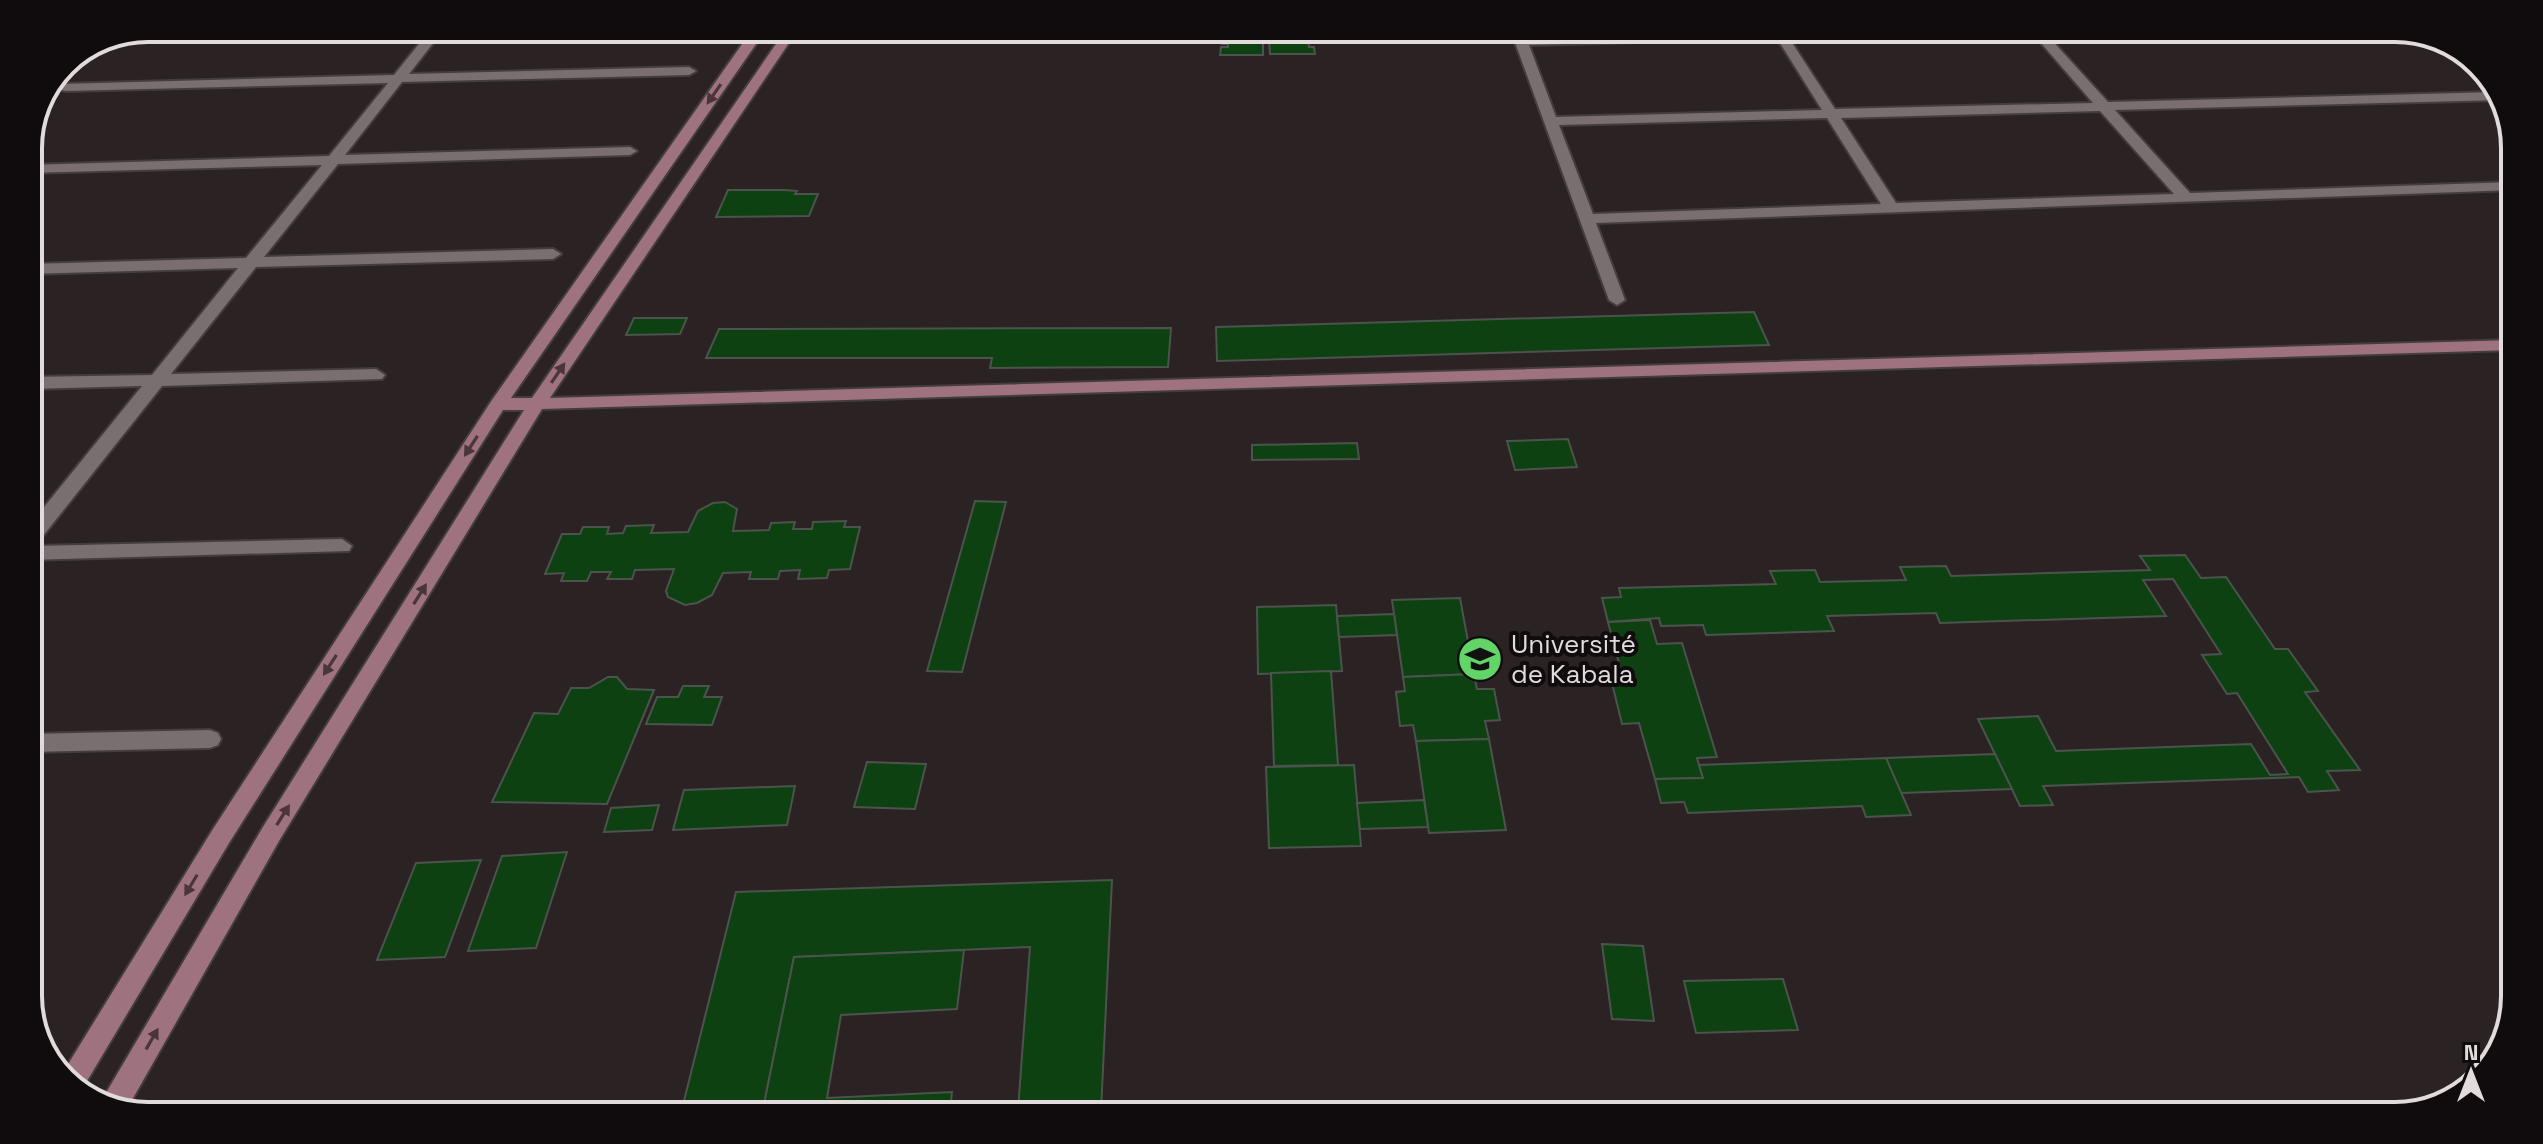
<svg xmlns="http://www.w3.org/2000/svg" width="2543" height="1144" viewBox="0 0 2543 1144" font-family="'Space Grotesk',sans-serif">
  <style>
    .building { fill: #0d4112; stroke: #4c534c; stroke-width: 2 }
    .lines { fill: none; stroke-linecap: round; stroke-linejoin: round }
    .street-casing { stroke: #443d3f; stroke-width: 4 }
    .secondary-casing { stroke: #443d3f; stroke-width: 4 }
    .street { fill: #796e70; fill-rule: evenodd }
    .secondary { fill: #9e727e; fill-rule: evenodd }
    .oneway { fill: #49353a }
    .labels { text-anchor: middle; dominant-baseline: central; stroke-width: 8; stroke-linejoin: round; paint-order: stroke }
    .poi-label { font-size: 26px; fill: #e1dbdc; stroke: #100c0d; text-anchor: start }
    .rim { fill: none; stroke: #e1dbdc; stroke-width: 4 }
  </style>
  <rect width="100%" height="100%" fill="#2a2223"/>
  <g class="building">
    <path d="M450,29H476L472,35H445Z"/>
    <path d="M1304,33H1326V38H1308L1309,47H1314L1315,54H1270L1269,40L1304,38Z"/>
    <path d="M1204,34L1263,40V55H1220L1221,47H1228V44H1222L1223,40H1203Z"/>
    <path d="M728,190H785L797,191L795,194H818L809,216L716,217Z"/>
    <path d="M1754,312L1769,345L1217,361L1216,327Z"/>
    <path d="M634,318H687L680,334L626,335Z"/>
    <path d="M1171,328L1168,367L990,368L992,358H706L719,329Z"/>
    <path d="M1568,439L1577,467L1515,470L1507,441Z"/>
    <path d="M1357,443L1359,459L1252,460V445Z"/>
    <path d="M975,501L1006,502L962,672L927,671Z"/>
    <path d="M725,502L737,509L733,531L769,530L771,523L795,522L793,529H812L813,522L846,521L844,527H860L850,569L829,570L827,578L798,579L800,570L780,571L778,579H749L751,572L723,573L712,595L697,603L685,605L668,597L666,591L674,569L635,570L632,579H607L611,572H591L587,581H561L564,573L545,574L562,534H580L583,527H609L607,534L623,533L626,526L654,525L651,533L688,532L698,511L713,503Z"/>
    <path d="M2185,555L2201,578L2226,577L2275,649H2288L2318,691L2305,692L2360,770L2327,771L2339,790L2308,792L2299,777L2043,786L2053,805L2020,806L1978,719L2038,716L2056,751L2251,744L2270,775L2288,774L2237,693L2227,694L2202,655L2221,654L2173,579L2143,580L2166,616L1940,623L1936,613L1827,616L1834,631L1706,635L1703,625L1661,626L1659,618L1608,622L1602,598L1621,597L1619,588L1776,584L1770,571L1815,570L1820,582L1906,580L1900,567L1946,566L1951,576L2150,570L2140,556Z"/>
    <path d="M1460,598L1474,674L1403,677L1392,600Z"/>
    <path d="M1336,605L1342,671L1258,674L1257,607Z"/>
    <path d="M1394,614L1397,635L1339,637L1337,616Z"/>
    <path d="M1650,620L1657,644L1682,643L1717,757L1697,758L1703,778L1655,779L1639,723L1622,724L1611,679L1623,678L1608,622Z"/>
    <path d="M1331,671L1338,765L1274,766L1271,673Z"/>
    <path d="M1474,674L1477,689H1494L1500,720L1485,721L1489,739L1416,741L1413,725L1400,726L1396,692L1405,691L1403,677Z"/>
    <path d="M608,677H617L627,689L654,690L607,804L492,802L534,713L558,714L571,688H589Z"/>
    <path d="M683,686H709L704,697H722L712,725L646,724L657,697H678Z"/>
    <path d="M1489,739L1506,830L1429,833L1416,741Z"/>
    <path d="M1995,754L2012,789L1901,793L1886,758Z"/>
    <path d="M1886,758L1911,815L1866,817L1862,806L1688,813L1684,802L1661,803L1655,779L1703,778L1699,765Z"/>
    <path d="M867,762L926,764L915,809L854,807Z"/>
    <path d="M1354,765L1361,846L1269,848L1266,767Z"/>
    <path d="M795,786L787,825L673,830L684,790Z"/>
    <path d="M1424,800L1428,827L1360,829L1357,803Z"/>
    <path d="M659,805L652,830L604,832L611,808Z"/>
    <path d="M567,852L536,948L468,951L502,856Z"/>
    <path d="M481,860L445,957L377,960L416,863Z"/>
    <path d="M1112,880L1101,1111L1018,1110L1030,947L794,957L763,1109H682L736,892Z"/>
    <path d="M1602,944L1643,946L1654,1021L1612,1019Z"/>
    <path d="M964,950L957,1009L841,1015L827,1098L952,1092L950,1110L763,1109L794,957Z"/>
    <path d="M1783,979L1798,1030L1696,1033L1684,981Z"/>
  </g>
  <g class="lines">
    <g class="street-casing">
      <g id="street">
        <path d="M431,29H444L409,74L689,67L696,71L689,75L402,82L345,155L630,147L637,151L630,155L338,164L264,257L553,249L561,254L553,259L256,267L171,374L376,369L385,375L382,379L162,386L35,546L342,539L352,546L349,551L28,560V527L142,386L28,389V377L152,375L238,268L28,274V264L246,258L322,165L28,173V165L329,156L388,83L66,91L61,90V84L394,75Z"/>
        <path d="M1512,34H1524L1526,37L1756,35L1750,39L1529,45L1556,117L1822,110L1775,35H1787L1835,109L2093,103L2035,36H2048L2108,102L2498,92L2501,100L2115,110L2190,193L2514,182V190L1596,223L1625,300L1617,305L1609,300ZM2100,111L2174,194L1896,203L1841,118ZM1827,118L1881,204L1593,214L1559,125Z"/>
        <path d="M210,730L218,733L221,739L218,745L210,748L28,752V734Z"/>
      </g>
    </g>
    <g class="secondary-casing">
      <path id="secondary" d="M752,30L765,31L511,398H532L785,31H797L550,398L2513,340V350L542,409L279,841L128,1107H102L103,1098L263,827L524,410H503L229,843L81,1091L62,1074L213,829L492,400Z"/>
    </g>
    <use href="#street" class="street"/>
    <use href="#secondary" class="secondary"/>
  </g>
  <defs><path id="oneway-solid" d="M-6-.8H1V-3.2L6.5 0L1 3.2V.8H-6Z" transform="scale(2)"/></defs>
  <g class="oneway">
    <use href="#oneway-solid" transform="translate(714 94) rotate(125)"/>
    <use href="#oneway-solid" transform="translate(558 373) rotate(-56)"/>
    <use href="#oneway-solid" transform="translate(471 446) rotate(123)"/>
    <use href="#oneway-solid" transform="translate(420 594) rotate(-58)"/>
    <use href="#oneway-solid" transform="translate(330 665) rotate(123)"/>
    <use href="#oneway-solid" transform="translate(283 815) rotate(-58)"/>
    <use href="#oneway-solid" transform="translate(191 885) rotate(121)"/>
    <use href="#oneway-solid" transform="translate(152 1039) rotate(-60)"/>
  </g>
  <defs>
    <g id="university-disc" transform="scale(2.3)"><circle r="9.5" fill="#63d468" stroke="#100c0d"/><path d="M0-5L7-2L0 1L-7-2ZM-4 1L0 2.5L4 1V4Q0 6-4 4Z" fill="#111"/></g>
  </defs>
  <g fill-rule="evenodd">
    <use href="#university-disc" x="1480" y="659"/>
  </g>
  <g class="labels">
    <g class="poi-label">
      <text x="1511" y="644">Université<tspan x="1511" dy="30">de Kabala</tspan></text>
    </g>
  </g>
  <path d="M0 0H2543V1144H0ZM148 42H2395A106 106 0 0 1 2501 148V996A106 106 0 0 1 2395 1102H148A106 106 0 0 1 42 996V148A106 106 0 0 1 148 42Z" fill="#100c0d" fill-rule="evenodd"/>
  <path class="rim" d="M148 42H2395A106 106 0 0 1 2501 148V996A106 106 0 0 1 2395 1102H148A106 106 0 0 1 42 996V148A106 106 0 0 1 148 42Z"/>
  <g transform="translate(2471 1072)" stroke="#100c0d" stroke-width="6" paint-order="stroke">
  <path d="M0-6L14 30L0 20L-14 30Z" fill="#e1dbdc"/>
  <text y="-12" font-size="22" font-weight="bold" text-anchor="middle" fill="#e1dbdc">N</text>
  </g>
</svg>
